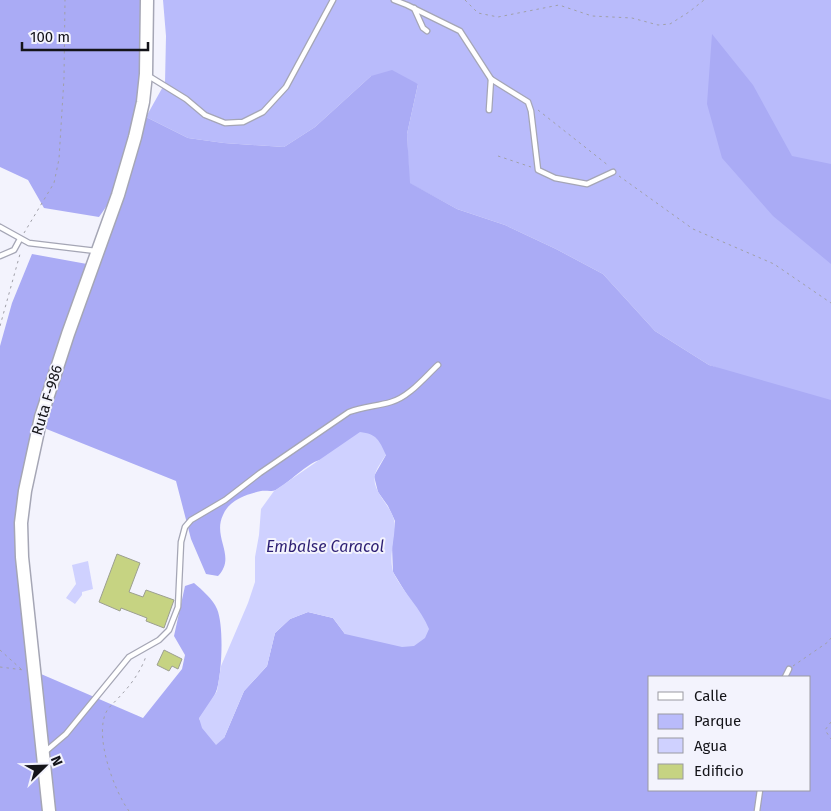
<svg xmlns="http://www.w3.org/2000/svg" width="831" height="811" font-family="'Fira Sans',sans-serif">
	<style>
		.green { fill: #b9bbfb }
		.forest { fill: #aaabf5; fill-rule: evenodd }
		.water { fill: #cfd1ff }
		.building { fill: #c6d382; stroke: #9c9f90 }
		.lines { fill: none; stroke-linecap: round; stroke-linejoin: round }
		.service-casing { stroke: #a5a6b5; stroke-width: 7 }
		.secondary-casing { stroke: #a5a6b5; stroke-width: 15 }
		.path { stroke: #a0a0a8; stroke-width: 1; stroke-dasharray: 2.5 4; stroke-linecap: butt }
		.service { stroke: #fff; stroke-width: 4.5 }
		.secondary { stroke: #fff; stroke-width: 12 }
		.labels { text-anchor: middle; stroke-width: 4; stroke-linejoin: round; paint-order: stroke }
		.street-label { font-size: 15px; fill: #141419; stroke: #f3f3fd }
		.water-label { font-size: 16px; font-style: italic; fill: #2d1f73; stroke: #f3f3fd }
	</style>
	<rect width="100%" height="100%" fill="#f3f3fd"/>
	<!-- green -->
	<polygon class="green" points="163,0 831,0 831,409 709,365 655,331 603,274 556,249 505,225 457,209 409,183 407,134 418,84 371,76 315,127 284,147 224,143 188,138 146,117 165,83 166,36"/>
	<!-- forest -->
	<g class="forest">
		<polygon points="0,0 143,0 140,86 132,126 115,194 99,217 44,208 28,180 0,167"/>
		<polygon points="712,34 753,85 792,156 831,164 831,264 773,216 722,158 707,104"/>
		<path d="M392 70 418 84 407 134 410 183 457 209 505 225 556 249 603 274 655 331 709 365 831 400V811H55L41 674 143 718 182 669 185 655 174 636 185 586 194 583C202 590 213 599 217 609 224 625 222 672 217 689 214 699 205 710 199 719L224 738 244 691 267 666 275 633 290 619 308 612 333 618 345 634 407 595 393 572 392 546 395 521 388 506 378 492 374 476 386 455C366 456 338 456 320 460 307 463 289 483 276 490 271 492 265 490 261 491 247 494 229 500 223 515 212 538 237 556 218 576L206 574 191 539 176 481 44 428 141 128 146 117 188 138 224 143 284 147 315 127 371 76ZM650 677H810V790H650Z"/>
		<polygon points="32,254 87,264 22,490 46,811 0,811 0,346 12,303"/>
	</g>
	<!-- water -->
	<g class="water">
		<path d="M360 432C377 434 379 440 386 455 382 461 376 469 375 475 371 491 391 505 394 520 397 534 387 558 394 574 404 593 421 609 429 629L425 638 414 646 402 647 345 634 333 618 308 612 290 619 275 633 267 666 244 691 224 738 216 745 202 728 199 718 217 691 221 666 248 603 255 582V557L259 535 261 509 274 491Z"/>
		<polygon points="88,561 93,589 82,592 82,595 75,604 66,598 76,584 72,565"/>
	</g>
	<!-- building -->
	<g class="building">
		<polygon points="117,554 140,563 129,592 143,597 146,590 174,600 164,628 146,621 147,618 121,608 120,611 99,602"/>
		<polygon points="164,650 182,659 178,669 172,666 169,671 157,665"/>
	</g>
	<g class="lines">
		<!-- service casing -->
		<g class="service-casing">
			<g id="service">
				<polyline points="394,0 407,5 460,31 491,79 489,110"/>
				<polyline points="414,8 423,28 427,31"/>
				<polyline points="147,75 186,99 205,115 225,123 243,122 263,112 286,87 333,0"/>
				<polyline points="491,79 528,102 531,111 538,170 555,178 587,184 613,172"/>
				<polyline points="0,227 29,243 96,251"/>
				<polyline points="0,256 14,250 20,239"/>
				<polyline points="785,677 789,669"/>
				<path d="M46 751 66 734 129 657 159 640 169 630 178 607 181 542 185 527 191 520 225 500 260 473 349 412C363 407 377 406 391 402 409 397 425 377 438 365"/>
				<polyline points="757,811 760,790"/>
			</g>
		</g>
		<!-- secondary casing -->
		<g class="secondary-casing">
			<polyline id="secondary" points="49,811 22,557 21,523 25,491 41,417 68,334 118,195 135,137 143,102 146,74 147,0"/>
		</g>
		<!-- path -->
		<g class="path">
			<polyline points="465,0 478,13 498,17 559,5 592,16 632,18 658,25 670,24 689,12 704,0"/>
			<polyline points="538,110 609,166"/>
			<polyline points="498,156 531,167"/>
			<polyline points="619,176 693,229 774,264 831,303"/>
			<polyline points="24,233 54,183 59,159 64,78 65,0"/>
			<polyline points="0,326 20,254"/>
			<polyline points="0,650 21,669"/>
			<polyline points="793,666 828,642 831,638"/>
			<polyline points="0,667 24,670"/>
			<polyline points="831,722 825,730 831,739"/>
			<path d="M129 811C114 791 92 732 108 709 112 704 117 700 121 695 131 685 142 669 146 656"/>
		</g>
		<!-- service -->
		<use href="#service" class="service"/>
		<!-- secondary -->
		<use href="#secondary" class="secondary"/>
	</g>
	<g class="labels">
		<!-- street labels -->
		<g class="street-label">
			<text transform="translate(47 400) rotate(-73)" y="5">Ruta F-986</text>
		</g>
		<!-- water labels -->
		<g class="water-label">
			<text x="325" y="552">Embalse Caracol</text>
		</g>
	</g>
	<!-- legend -->
	<rect x="648" y="676" width="162" height="115" fill="#f3f3fd" stroke="#9a9aa2"/>
	<rect x="658" y="692" width="25" height="8" fill="#ffffff" stroke="#9a9aa2"/>
	<text x="694" y="701" font-size="15" fill="#141419">Calle</text>
	<rect x="658" y="714" width="25" height="15" fill="#b9bbfb" stroke="#9a9aa2"/>
	<text x="694" y="726" font-size="15" fill="#141419">Parque</text>
	<rect x="658" y="738" width="25" height="15" fill="#cfd1ff" stroke="#9a9aa2"/>
	<text x="694" y="751" font-size="15" fill="#141419">Agua</text>
	<rect x="658" y="764" width="25" height="15" fill="#c6d382" stroke="#9a9aa2"/>
	<text x="694" y="776" font-size="15" fill="#141419">Edificio</text>
	<!-- north arrow -->
	<g transform="translate(45 766) rotate(67)" stroke="#f3f3fd" stroke-width="4" paint-order="stroke">
	<path d="M0-4L9 19L0 12L-9 19Z" fill="#141419"/>
	<text y="-8" font-size="14" font-weight="bold" text-anchor="middle" fill="#141419">N</text>
	</g>
	<!-- scale -->
	<path d="M22 42v8h126v-8" fill="none" stroke="#141419" stroke-width="2.5"/>
	<text x="30" y="42" font-size="15" fill="#141419" stroke="#f3f3fd" stroke-width="4" paint-order="stroke">100 m</text>
</svg>
